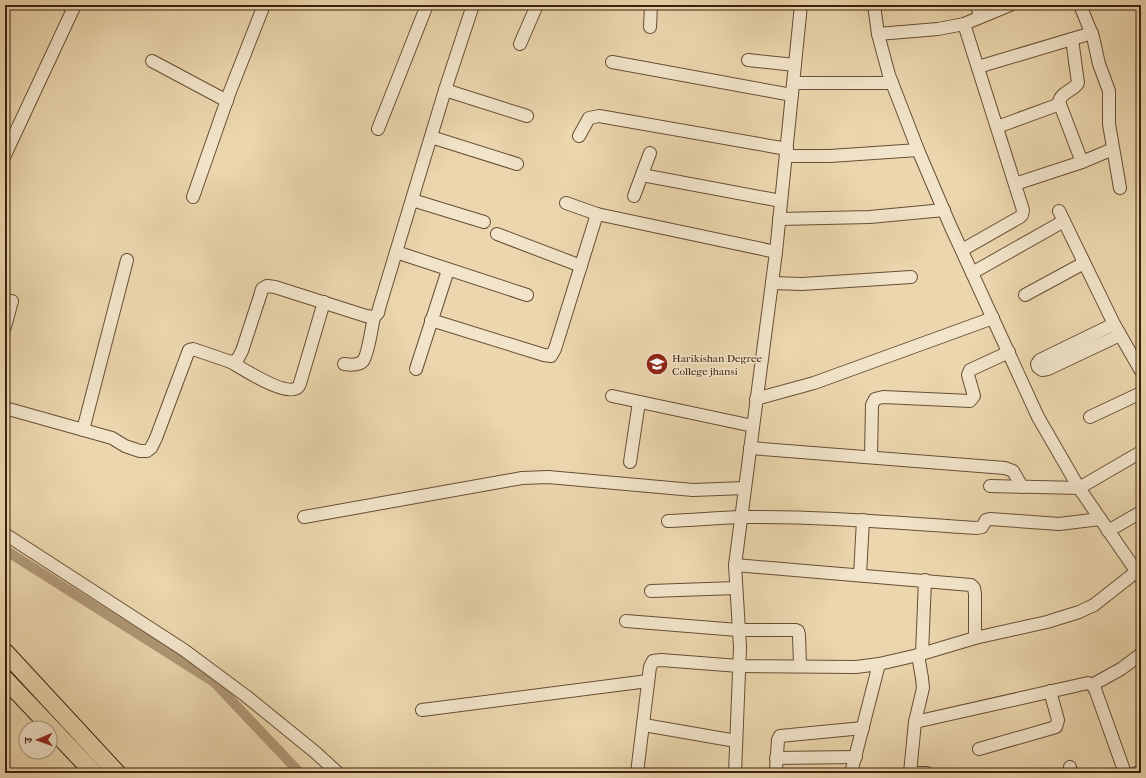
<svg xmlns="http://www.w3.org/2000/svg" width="1146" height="778" font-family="'IM FELL French Canon','Noto Serif Devanagari',serif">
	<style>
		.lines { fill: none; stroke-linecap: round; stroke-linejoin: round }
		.canal { stroke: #af9876; stroke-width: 10 }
		.minor-casing { stroke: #674e34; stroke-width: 14 }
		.highway-casing { stroke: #3b210c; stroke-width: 19 }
		.minor { stroke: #f2e4ca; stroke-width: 12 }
		.highway { stroke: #ebd6ad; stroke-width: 17 }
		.labels { text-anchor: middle; stroke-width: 3; stroke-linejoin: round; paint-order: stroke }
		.poi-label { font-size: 11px; fill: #3b210c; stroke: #f2e4ca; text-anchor: start }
	</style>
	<rect width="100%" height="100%" fill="#ebd6ad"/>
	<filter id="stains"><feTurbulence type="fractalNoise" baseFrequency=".005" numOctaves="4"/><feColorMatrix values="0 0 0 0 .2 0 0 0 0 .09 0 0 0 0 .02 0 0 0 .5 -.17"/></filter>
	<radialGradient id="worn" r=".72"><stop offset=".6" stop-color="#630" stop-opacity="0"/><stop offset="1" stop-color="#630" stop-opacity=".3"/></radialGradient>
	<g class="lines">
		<!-- canal -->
		<polyline class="canal" points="5,550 214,682 300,773"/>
		<!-- minor casing -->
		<g class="minor-casing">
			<g id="minor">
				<polyline points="874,5 878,34 889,75 918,150 950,225 1038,417 1079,488 1141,578"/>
				<polyline points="977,5 980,17"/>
				<polyline points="1080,5 1093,37 1099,64 1109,91 1109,124 1120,188"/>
				<polyline points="650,27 651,5"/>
				<polyline points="878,34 938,29 964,24 1010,5"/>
				<path d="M1072 39 1078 83C1073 91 1061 92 1059 102L1082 162"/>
				<polyline points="520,44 537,5"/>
				<polyline points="748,60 795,65"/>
				<polyline points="152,61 227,101"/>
				<polyline points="612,62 792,95"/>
				<polyline points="978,67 1092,33"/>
				<polyline points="794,83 892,83"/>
				<polyline points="445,90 527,116"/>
				<polyline points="997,127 1060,104"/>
				<polyline points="378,129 427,5"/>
				<polyline points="579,136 589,118 599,116 787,149"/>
				<polyline points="431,137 517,164"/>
				<polyline points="5,155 75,5"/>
				<polyline points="786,156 830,156 918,150"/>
				<polyline points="642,175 781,201"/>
				<polyline points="1015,184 1082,162 1113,149"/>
				<polyline points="634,196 650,153"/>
				<polyline points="193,197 229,94 264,5"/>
				<polyline points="412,200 484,222"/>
				<polyline points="566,203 597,214 776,252"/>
				<polyline points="1059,211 1114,324 1141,371"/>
				<polyline points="779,219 870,217 944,210"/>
				<polyline points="497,234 581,266"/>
				<polyline points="962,250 1020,217 1022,215 1023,210 964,24"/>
				<polyline points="396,252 527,295"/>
				<polyline points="972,273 1064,221"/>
				<polyline points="772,283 802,284 911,277"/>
				<polyline points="1025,295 1084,263"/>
				<polyline points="431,320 544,355 551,356 555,349 597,214"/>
				<polyline points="1114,324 1040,360 1037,364 1038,367 1042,370 1048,369 1120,335"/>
				<polyline points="5,327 12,301"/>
				<path d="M231 362C243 369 284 396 297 388 300 386 300 383 301 380L324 302"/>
				<path d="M344 364C350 365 358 366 363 361 368 355 372 326 374 317"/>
				<polyline points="416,369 448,270"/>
				<polyline points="612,396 753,426"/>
				<polyline points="756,399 814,383 993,318"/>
				<polyline points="5,408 112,438 125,446 140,451 147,451 151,448 156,438 189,350 193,349 231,362 237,360 242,351 260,296 262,289 267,286 275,287 366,316 374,317 378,313 380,305 445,90 473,5"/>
				<polyline points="1090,417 1141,393"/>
				<polyline points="83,430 127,260"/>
				<polyline points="750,448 1005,468 1013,471 1022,487"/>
				<polyline points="871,457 872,405 875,399 883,397 970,401 974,396 968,375 970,370 1009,352"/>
				<polyline points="630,462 639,402"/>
				<polyline points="990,486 1079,488 1141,452"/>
				<polyline points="304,517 522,478 548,477 693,490 745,488"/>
				<path d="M668 521C692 520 717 518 741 517 820 516 898 523 977 528L982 527 986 520 990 519 1059 524 1100 519"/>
				<polyline points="1108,531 1141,512"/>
				<polyline points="5,534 184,650 246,696 315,752 338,773"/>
				<polyline points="735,565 971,585 974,588 975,594 975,638"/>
				<polyline points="860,575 863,520"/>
				<polyline points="651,591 736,588"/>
				<polyline points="626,621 738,630 796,630 798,631 799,635 800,666"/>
				<polyline points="922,654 925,580"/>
				<polyline points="1092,685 1121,669 1141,654"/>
				<polyline points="422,710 648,681"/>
				<polyline points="915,722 1088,683 1092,685 1095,689 1125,773"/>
				<polyline points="644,725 736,741"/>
				<polyline points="979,749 1056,727 1058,720 1050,691"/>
				<polyline points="776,758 856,757"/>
				<polyline points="1070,767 1071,773"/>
				<polyline points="776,770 778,740 780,736 863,728"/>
				<polyline points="637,773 650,667 653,661 661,660 739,666 856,667 879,664 918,655 975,638 1047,622 1079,612 1094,605 1141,568"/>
				<polyline points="735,773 740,647 735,565 776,252 801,5"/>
				<polyline points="851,773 879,664"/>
				<polyline points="910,773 915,722 923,688 922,678 918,655"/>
				<polyline points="910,773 927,773"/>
				<polyline points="1136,773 1141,772"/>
			</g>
		</g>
		<!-- highway casing -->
		<g class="highway-casing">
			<g id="highway">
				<polyline points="5,652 117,773"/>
				<polyline points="5,679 94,773"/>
			</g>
		</g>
		<!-- minor -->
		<use href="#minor" class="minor"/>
		<!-- highway -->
		<use href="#highway" class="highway"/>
	</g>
	<!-- icons -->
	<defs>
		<g id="university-disc" transform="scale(1.15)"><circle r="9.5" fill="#8f2418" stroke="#f2e4ca"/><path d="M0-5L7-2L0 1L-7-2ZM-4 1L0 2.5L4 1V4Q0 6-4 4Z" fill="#fff"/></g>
	</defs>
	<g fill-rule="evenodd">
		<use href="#university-disc" x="657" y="364"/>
	</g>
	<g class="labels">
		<!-- poi labels -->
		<g class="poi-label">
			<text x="672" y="362">Harikishan Degree<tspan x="672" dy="13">College jhansi</tspan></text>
		</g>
	</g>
	<!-- margin -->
	<rect width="1146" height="778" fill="none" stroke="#ebd6ad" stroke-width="20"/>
	<rect x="6" y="6" width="1134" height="766" fill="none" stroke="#3b210c" stroke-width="2"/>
	<rect x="10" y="10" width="1126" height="758" fill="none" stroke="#3b210c"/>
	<!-- north arrow -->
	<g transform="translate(38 740) rotate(268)"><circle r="19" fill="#f2e4ca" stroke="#a9967e"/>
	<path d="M0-3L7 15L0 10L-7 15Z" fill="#8f2418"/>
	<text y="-6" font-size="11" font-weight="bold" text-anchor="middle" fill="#3b210c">उ</text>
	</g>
	<rect width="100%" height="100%" filter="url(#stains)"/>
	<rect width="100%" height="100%" fill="url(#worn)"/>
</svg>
